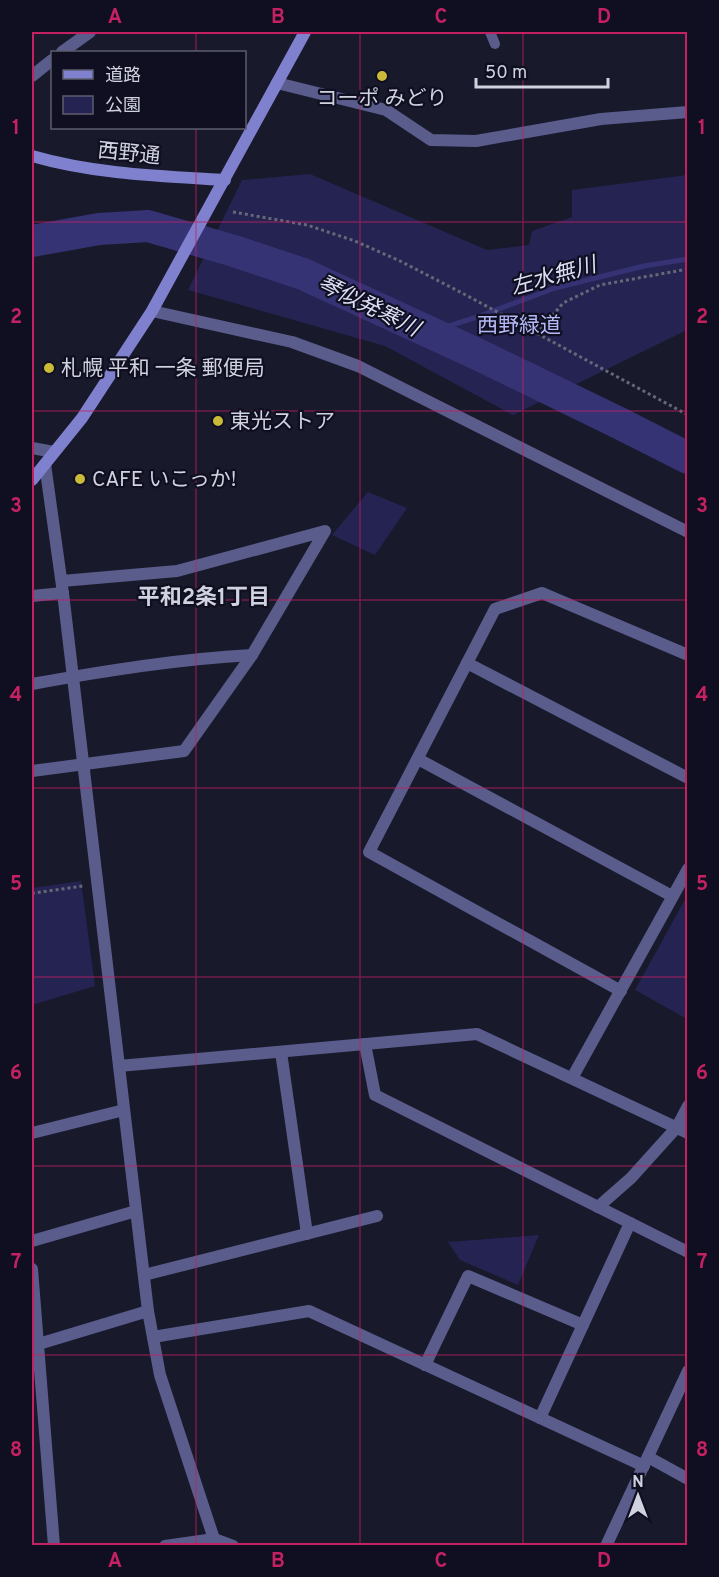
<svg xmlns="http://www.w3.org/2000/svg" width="719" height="1577" font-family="Overpass,'Noto Sans JP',sans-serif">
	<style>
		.green { fill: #252352 }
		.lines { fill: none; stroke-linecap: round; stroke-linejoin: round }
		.stream { stroke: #363375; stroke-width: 5 }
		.river { stroke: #363375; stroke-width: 32 }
		.path { stroke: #666878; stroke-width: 3; stroke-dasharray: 3 3; stroke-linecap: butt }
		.lane { stroke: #5a5c8c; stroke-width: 10 }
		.street { stroke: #5a5c8c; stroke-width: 12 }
		.secondary { stroke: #7f81ce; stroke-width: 12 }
		.grid { fill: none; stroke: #c32162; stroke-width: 1.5; stroke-opacity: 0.55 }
		.poi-dot { fill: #cbba39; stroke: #0f0f21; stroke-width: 2 }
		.labels { text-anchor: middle; stroke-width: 4.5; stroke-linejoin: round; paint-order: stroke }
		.poi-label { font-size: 21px; fill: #d0d2df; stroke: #0f0f21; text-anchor: start }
		.street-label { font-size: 21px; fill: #d0d2df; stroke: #0f0f21 }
		.park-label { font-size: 21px; fill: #b5b9f5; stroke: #0f0f21 }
		.water-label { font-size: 22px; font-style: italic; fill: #dbddf2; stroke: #0f0f21 }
		.neighbourhood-label { font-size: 22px; font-weight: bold; fill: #d0d2df; stroke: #0f0f21 }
		.neatline { fill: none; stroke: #c32162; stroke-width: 2 }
		.grid-label { font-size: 20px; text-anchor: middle; font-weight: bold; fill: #c32162 }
	</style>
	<rect width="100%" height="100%" fill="#18192b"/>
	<!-- green -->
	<g class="green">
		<polygon points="310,174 487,250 529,245 532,231 572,217 572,190 687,175 687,330 513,415 385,346 188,290 242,180"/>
		<polygon points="368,492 407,508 375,555 332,535"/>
		<polygon points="81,881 95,986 32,1005 32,888"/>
		<polygon points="687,896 687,1019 635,990"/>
		<polygon points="539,1235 518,1285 460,1260 448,1242"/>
	</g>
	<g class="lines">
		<!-- stream -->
		<polyline class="stream" points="430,332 477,317 555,288 644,266 688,259"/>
		<!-- river -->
		<polyline class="river" points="32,241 99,229 148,226 234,251 303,274 477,354 621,424 688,458"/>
		<!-- path -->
		<g class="path">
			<polyline points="233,212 307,225 355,241 400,261 464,294 688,415"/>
			<polyline points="537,334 563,303 600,285 688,269"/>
			<polyline points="32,894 34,893 83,886"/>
		</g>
		<!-- lane -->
		<polyline class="lane" points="490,32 495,44"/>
		<!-- street -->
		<g class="street">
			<polyline points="62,52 90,32"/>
			<polyline points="32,76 52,60"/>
			<polyline points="277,83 386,110 431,140 476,141 601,119 688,112"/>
			<polyline points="152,311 292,342 358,366 688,532"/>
			<polyline points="32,448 54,452"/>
			<polyline points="45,464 63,593 148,1311 160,1375 214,1539"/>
			<polyline points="32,596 63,593"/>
			<polyline points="467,663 688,778"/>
			<path d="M32 684C104 671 178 659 252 655"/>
			<polyline points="418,759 672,896"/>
			<polyline points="32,771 184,751 252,655 325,531 177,571 62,581"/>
			<polyline points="621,991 369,852 495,609 542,593 688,655"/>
			<polyline points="365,1044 375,1095 688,1252"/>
			<polyline points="281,1052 307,1234"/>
			<polyline points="119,1066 477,1034 688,1133"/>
			<polyline points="572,1078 688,869"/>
			<polyline points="32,1133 124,1110"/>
			<polyline points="598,1207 631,1178 677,1127 688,1106"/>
			<polyline points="32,1241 136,1211"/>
			<polyline points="32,1269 54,1546"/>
			<polyline points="144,1275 377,1216"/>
			<polyline points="153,1337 309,1311 644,1466"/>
			<polyline points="32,1346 148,1311"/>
			<polyline points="425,1365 468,1276 583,1325"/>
			<polyline points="540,1418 630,1223"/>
			<polyline points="648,1457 688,1479"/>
			<polyline points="165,1546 214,1539 233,1546"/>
			<polyline points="606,1546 688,1371"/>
		</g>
		<!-- secondary -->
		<g class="secondary">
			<path d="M32 156C94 174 159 176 225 180"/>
			<polyline points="32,480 82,418 152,311 305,32"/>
		</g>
	</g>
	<!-- grid -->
	<path class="grid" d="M196 32V52M360 32V1546M523 32V1546M196 128V1546M32 222H688M32 411H688M32 600H688M32 788H688M32 977H688M32 1166H688M32 1355H688"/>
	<!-- markers -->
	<g class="poi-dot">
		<circle cx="382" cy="76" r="6"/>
		<circle cx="49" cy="368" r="6"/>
		<circle cx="218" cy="421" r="6"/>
		<circle cx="80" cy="479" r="6"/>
	</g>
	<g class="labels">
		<!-- poi labels -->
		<g class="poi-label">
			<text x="382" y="105" text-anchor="middle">コーポ みどり</text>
			<text x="61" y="375">札幌 平和 一条 郵便局</text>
			<text x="230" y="428">東光ストア</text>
			<text x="92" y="486">CAFE いこっか!</text>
		</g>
		<!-- street labels -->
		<g class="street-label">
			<text transform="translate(129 153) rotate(6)" y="7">西野通</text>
		</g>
		<!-- park labels -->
		<g class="park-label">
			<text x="519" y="332">西野緑道</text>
		</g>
		<!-- water labels -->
		<g class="water-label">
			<text transform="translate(553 275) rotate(-16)" y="8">左水無川</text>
			<text transform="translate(369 305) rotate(26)" y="8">琴似発寒川</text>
		</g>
		<!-- neighbourhood labels -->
		<g class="neighbourhood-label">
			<text x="204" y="604">平和2条1丁目</text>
		</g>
	</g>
	<!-- border -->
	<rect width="719" height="1577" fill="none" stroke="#0f0f21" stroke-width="66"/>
	<!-- legend -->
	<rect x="51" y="51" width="195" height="78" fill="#0f0f21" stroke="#5c5d6d" stroke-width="1.5"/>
	<rect x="63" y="70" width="30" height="9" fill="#7f81ce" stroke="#5c5d6d" stroke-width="1.5"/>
	<text x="105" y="81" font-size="18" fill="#d0d2df">道路</text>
	<rect x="63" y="96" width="30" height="18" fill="#252352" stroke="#5c5d6d" stroke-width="1.5"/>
	<text x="105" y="111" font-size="18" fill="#d0d2df">公園</text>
	<!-- north arrow -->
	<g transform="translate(638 1496)" stroke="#0f0f21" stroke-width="4.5" paint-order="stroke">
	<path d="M0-4.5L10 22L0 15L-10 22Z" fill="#d0d2df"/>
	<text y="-9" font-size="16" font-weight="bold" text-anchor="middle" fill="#d0d2df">N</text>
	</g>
	<!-- scale -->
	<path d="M476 78v9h132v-9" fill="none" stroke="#d0d2df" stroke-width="3"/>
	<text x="485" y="78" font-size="18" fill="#d0d2df" stroke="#0f0f21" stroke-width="4.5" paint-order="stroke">50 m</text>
	<rect x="33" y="33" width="653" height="1511" class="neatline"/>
	<g class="grid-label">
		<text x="115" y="23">A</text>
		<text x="278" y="23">B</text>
		<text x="441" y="23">C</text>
		<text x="604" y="23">D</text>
		<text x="16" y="134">1</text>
		<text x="702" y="134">1</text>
		<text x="16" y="323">2</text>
		<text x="702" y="323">2</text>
		<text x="16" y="512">3</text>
		<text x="702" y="512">3</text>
		<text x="16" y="701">4</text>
		<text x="702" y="701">4</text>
		<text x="16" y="890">5</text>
		<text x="702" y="890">5</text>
		<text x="16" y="1079">6</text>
		<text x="702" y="1079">6</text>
		<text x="16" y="1268">7</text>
		<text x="702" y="1268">7</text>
		<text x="16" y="1456">8</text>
		<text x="702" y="1456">8</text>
		<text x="115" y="1567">A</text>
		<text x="278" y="1567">B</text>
		<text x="441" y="1567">C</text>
		<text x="604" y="1567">D</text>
	</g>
</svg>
